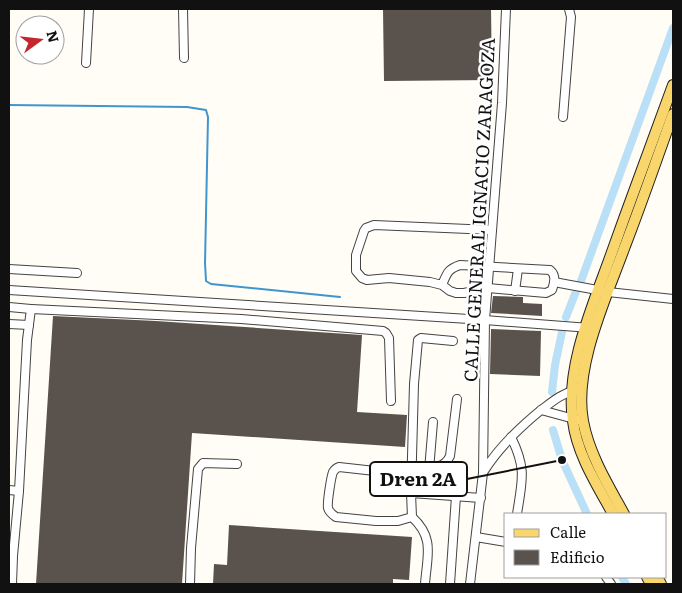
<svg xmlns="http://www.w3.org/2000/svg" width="682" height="593" font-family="Literata,serif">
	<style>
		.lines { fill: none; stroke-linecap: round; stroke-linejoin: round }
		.stream { stroke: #3f96cf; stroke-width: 2 }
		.canal { stroke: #b9e0f7; stroke-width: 8 }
		.building { fill: #5a524d }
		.minor-casing { stroke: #444; stroke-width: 10 }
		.major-casing { stroke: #222; stroke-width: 12 }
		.minor { stroke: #fff; stroke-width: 8 }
		.major { stroke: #f9d66b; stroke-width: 10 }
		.labels { text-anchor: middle; stroke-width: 5; stroke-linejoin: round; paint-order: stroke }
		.street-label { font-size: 18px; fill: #111; stroke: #fff }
		.leader { fill: none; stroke: #111; stroke-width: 2 }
		.callout-dot { fill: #111; stroke: #fff; stroke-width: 2 }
		.callout { fill: #fff; stroke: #111; stroke-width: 2 }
		.callout-label { font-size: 19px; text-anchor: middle; font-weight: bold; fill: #111 }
	</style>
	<rect width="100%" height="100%" fill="#fffdf5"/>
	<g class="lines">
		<!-- stream -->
		<polyline class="stream" points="9,105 187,107 206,110 208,117 205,263 206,281 211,284 340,297"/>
		<!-- canal -->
		<g class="canal">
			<polyline points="581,281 673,28"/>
			<polyline points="566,317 577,289"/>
			<polyline points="552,392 555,365 562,332"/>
			<polyline points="553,430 562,460 587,514"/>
			<polyline points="622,577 626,584"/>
		</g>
	</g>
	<!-- building -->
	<g class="building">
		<polygon points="383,9 491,9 492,80 384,81"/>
		<polygon points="493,296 523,297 523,303 542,304 542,316 491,313"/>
		<polygon points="53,316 156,321 362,335 357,412 407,415 405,447 192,433 182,584 36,584"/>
		<polygon points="491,329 541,331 540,376 490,374"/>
		<polygon points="229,525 412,537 409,580 393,579 393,584 213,584 214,564 227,565"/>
	</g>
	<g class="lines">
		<!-- minor casing -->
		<g class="minor-casing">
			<g id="minor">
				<polyline points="183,9 184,58"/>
				<polyline points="86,63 89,9"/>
				<polyline points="563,117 571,17 569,9"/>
				<polyline points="9,269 77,273"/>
				<polyline points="554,282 608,292 673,299"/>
				<path d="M442 285C447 273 448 269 460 265L550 270C557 276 554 283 552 290L546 293 488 288 464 293H456L450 291 442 285 430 282 389 278 367 280 362 278 356 271V255L364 231 366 228 374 225 492 230"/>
				<polyline points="9,290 485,320 590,328"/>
				<polyline points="515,291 518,269"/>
				<polyline points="9,307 31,309"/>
				<polyline points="9,324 29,325"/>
				<polyline points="541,410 578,420"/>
				<path d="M511 437C527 469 522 481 517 514"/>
				<polyline points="429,470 433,422"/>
				<path d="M484 471C499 447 519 428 541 410 552 402 561 394 575 390"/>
				<path d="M411 473C424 470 444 470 450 456L457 399"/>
				<path d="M411 475 339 467C336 468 335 469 333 472 331 477 327 503 328 508 329 512 333 515 336 517L376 521H398L412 517"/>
				<polyline points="9,490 19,491"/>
				<polyline points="411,493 414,384 418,340 421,338 453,341"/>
				<polyline points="476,537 506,542"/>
				<polyline points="606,577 611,584"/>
				<polyline points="12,584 13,556 19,491 27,340 31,309 241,319 383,331 386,333 389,338 391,401"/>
				<polyline points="190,584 191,548 198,469 203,463 237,464"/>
				<path d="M425 584C427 556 435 538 412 517L411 493 481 498"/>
				<polyline points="450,584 456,496"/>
				<polyline points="470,584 483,473 485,320 502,103 506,9"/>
			</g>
		</g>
		<!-- major casing -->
		<g class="major-casing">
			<g id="major">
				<path d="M613 514C597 485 577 454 573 421 565 366 594 303 612 252 632 196 653 140 673 85"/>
				<path d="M624 514C608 485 589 454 583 421 573 367 607 296 625 246 642 202 657 158 673 114"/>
				<polyline points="647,577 651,584"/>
				<polyline points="657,577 661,584"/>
			</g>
		</g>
		<!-- minor -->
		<use href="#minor" class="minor"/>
		<!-- major -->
		<use href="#major" class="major"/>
	</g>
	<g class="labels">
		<!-- street labels -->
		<g class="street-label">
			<text transform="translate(480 210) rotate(-87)" y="6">CALLE GENERAL IGNACIO ZARAGOZA</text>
		</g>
	</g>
	<!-- callouts -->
	<path class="leader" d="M562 460L467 479"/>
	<circle class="callout-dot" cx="562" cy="460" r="5"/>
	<rect class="callout" x="370" y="462" width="97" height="34" rx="5"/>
	<g class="callout-label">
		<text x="418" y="486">Dren 2A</text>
	</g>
	<!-- border -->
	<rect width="682" height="593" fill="none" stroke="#111111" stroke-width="20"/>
	<!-- legend -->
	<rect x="504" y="513" width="162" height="65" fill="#ffffff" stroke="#a0a0a0"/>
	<rect x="514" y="529" width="25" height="8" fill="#f9d66b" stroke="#a0a0a0"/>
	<text x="550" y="538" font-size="15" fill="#111111">Calle</text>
	<rect x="514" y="550" width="25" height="15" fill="#5a524d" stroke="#a0a0a0"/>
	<text x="550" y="563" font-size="15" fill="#111111">Edificio</text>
	<!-- north arrow -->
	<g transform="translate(40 40) rotate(75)"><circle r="24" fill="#ffffff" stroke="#a0a0a0"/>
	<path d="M0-4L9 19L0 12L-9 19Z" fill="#c4262e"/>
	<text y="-8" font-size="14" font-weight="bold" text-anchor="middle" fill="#111111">N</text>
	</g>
</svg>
